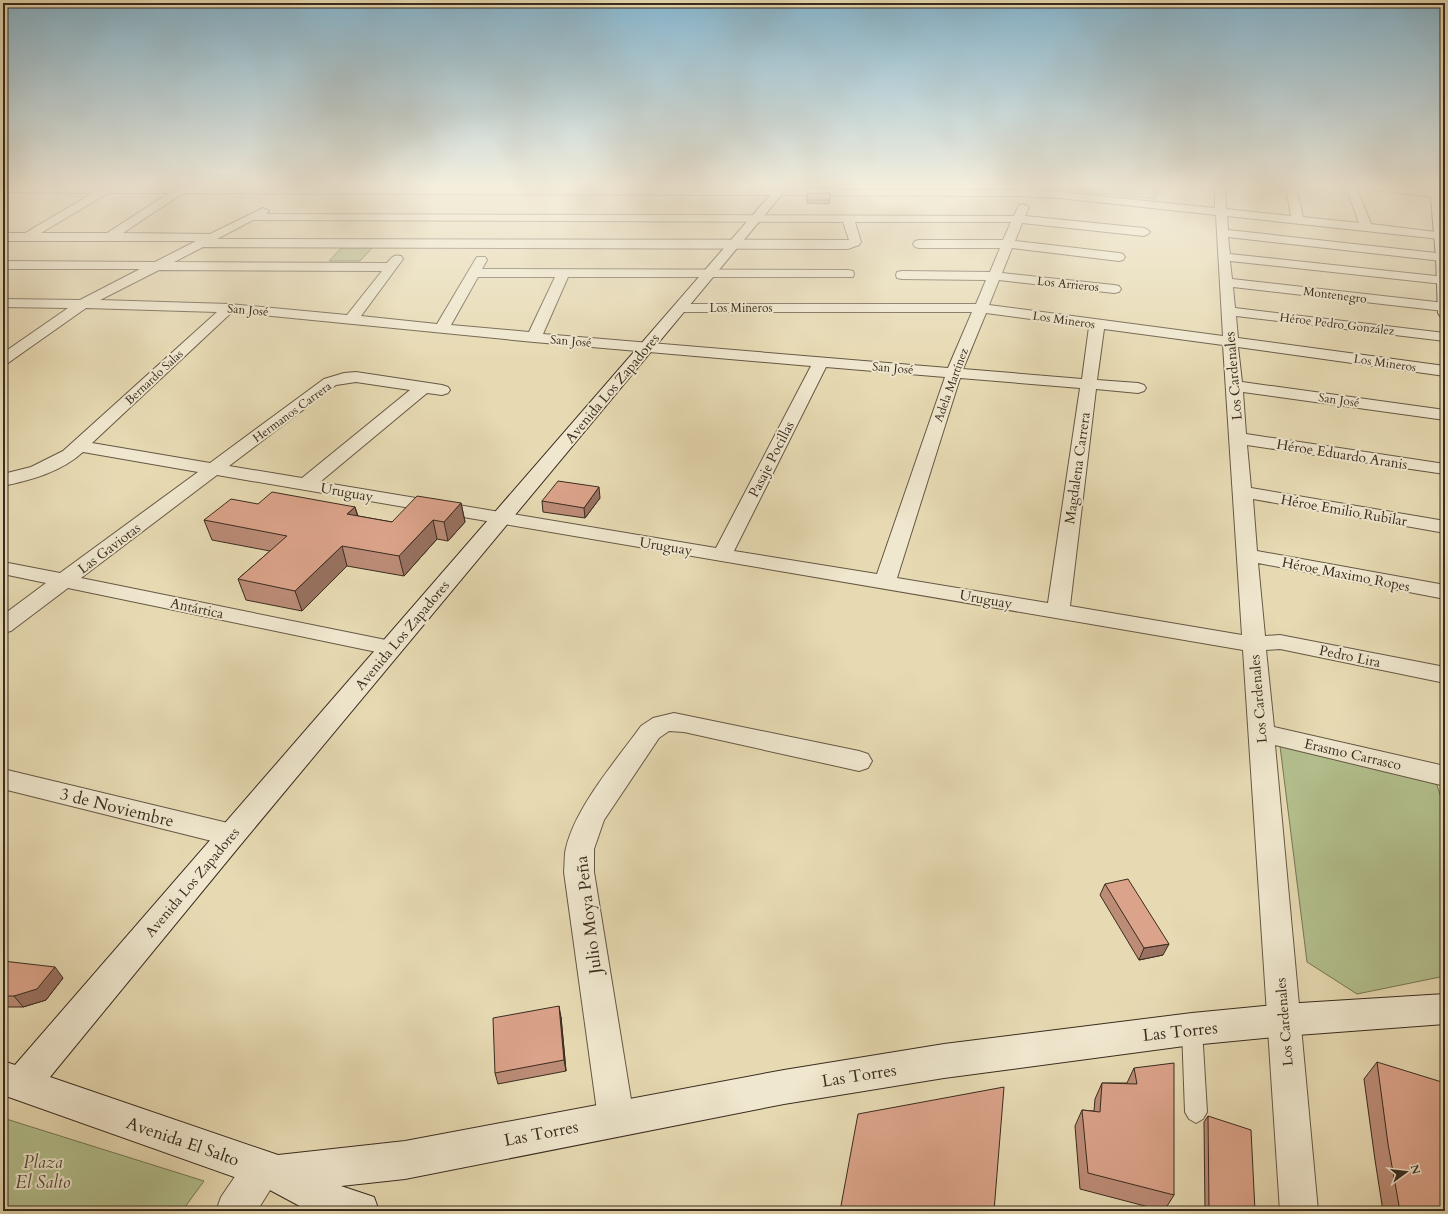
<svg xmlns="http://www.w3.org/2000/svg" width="1448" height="1214" font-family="Cardo,serif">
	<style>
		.green { fill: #b3c08e; stroke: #767656 }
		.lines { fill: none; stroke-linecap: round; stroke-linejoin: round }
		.service-casing { stroke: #655844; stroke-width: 2 }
		.minor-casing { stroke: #655844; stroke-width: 2 }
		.tertiary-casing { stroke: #655844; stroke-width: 2 }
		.secondary-casing { stroke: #3a2c1f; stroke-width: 2 }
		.motorway-casing { stroke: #3a2c1f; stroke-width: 2 }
		.service { fill: #efe7ce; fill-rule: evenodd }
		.minor { fill: #efe7ce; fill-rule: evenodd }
		.tertiary { fill: #efe7ce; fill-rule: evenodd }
		.secondary { fill: #efe7ce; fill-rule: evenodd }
		.motorway { fill: #e7dab3; fill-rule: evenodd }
		.wall { fill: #bc8c77; stroke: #3a2c1f }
		.shaded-wall { fill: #997261; stroke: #3a2c1f }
		.building { fill: #dba38a; stroke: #3a2c1f }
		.labels { text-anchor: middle; stroke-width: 4; stroke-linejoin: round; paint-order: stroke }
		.far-street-label { font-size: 12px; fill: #3a2c1f; stroke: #efe7ce }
		.street-label { font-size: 14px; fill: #3a2c1f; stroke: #efe7ce }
		.near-street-label { font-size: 17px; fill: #3a2c1f; stroke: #efe7ce }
		.near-park-label { font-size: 17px; font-style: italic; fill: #524a35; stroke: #efe7ce }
	</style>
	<rect width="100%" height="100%" fill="#e7dab3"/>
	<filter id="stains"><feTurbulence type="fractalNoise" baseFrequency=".005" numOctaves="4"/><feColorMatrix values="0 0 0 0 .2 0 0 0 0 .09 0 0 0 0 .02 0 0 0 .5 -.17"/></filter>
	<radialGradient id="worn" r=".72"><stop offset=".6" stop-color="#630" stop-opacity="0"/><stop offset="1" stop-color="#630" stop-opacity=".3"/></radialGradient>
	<!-- green -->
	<g class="green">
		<polygon points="1035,187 1158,187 1156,199"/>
		<polygon points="341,248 372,248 360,261 329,261"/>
		<polygon points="1280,746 1435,779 1445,810 1445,976 1357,994 1307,962"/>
		<polygon points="3,1118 204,1181 182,1211 3,1211"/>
	</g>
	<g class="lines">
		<!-- service casing -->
		<g class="service-casing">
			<polygon id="service" points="1192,1020 1199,1022 1202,1029 1207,1112 1203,1119 1196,1123 1189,1119 1185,1112 1182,1029 1185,1022"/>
		</g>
		<!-- minor casing -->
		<g class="minor-casing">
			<g id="minor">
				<path d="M3 187 1016 190 1060 192 1215 208V187H1225L1226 209 1291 216 1286 187H1296L1303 217 1359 223 1346 187H1356L1371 224 1444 233V237L1440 239 1227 216 1228 230 1445 254V260L1442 261 1228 237 1230 254 1445 277V283L1443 284 1230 261 1232 279 1445 303 1444 311 1233 287 1235 308 1445 333V341L1236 316 1238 338 1445 366V376L1238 347 1242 382 1445 410V420L1243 392 1246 434 1445 464V474L1247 445 1251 488 1445 521V533L1253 499 1257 551 1445 585V599L1258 563 1265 636 1280 635 1445 667V683L1280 649 1266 650 1274 727 1445 766V786L1275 745 1318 1211H1280L1243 650 217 475 81 578 391 641 399 643 403 648 399 653 391 655 68 588 11 631 3 633V615L46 583 3 574V562L60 573 198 472 83 452C61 472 31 480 3 486V474L31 467 63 451 217 312 86 308 8 363 3 365V353L68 308 3 307V299L80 300 140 269H3V261L155 262 196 241H3V233H25L93 193 3 192ZM108 193H169L107 233H41ZM183 193 1016 196 1060 198 1216 215 1223 336 989 305 999 280 1114 293 1119 292 1121 289 1119 286 1114 285 1002 273 1012 248 1119 261 1123 260 1125 257 1123 254 1119 253 1015 241 1022 223 1144 236 1148 234 1150 232 1148 230 1144 228 1025 216 1029 207 1023 204 1019 205 1014 216 266 214 269 211 263 208 210 234 123 233ZM253 220 843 222 849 240 217 239ZM855 222H1011L1003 240H919L915 241 913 244 915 247 919 248H1000L990 272 902 271 897 272 896 275 897 278 902 279 986 280 976 304H680L675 305 673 308 675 311 680 312H972L948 368 543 334 568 277H853L854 274 853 271 848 270 482 269 487 260 485 257H477L475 260 437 324 361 316 403 259 401 256C394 254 392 257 387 263L174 262 203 247 848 249 859 245 861 242ZM159 270 382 271 347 315 229 304 100 300ZM478 277H555L529 332 451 325ZM232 312 534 342 811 366 716 548 320 482 427 393 442 395 448 393 450 390 448 387 442 385 356 372 344 373 324 379 210 463 92 443ZM986 313 1089 327 1082 379 963 369ZM1104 329 1223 345 1242 635 1070 606 1096 389 1138 393 1144 391 1146 388 1144 385 1138 383 1097 380ZM826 367 945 377 877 574 734 551ZM960 378 1080 388 1048 603 897 578ZM356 382 410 390 302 478 229 466 336 385Z"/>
				<path d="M1369 187C1381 187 1435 186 1441 194L1436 197 1374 190Z"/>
				<path d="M674 713 859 751 868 754 872 761 868 768 859 771 684 732 669 731 659 738 604 820 594 849V872L634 1118 629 1131 616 1136 603 1131 598 1118 564 872C565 864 564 855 566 848 576 806 616 761 641 726L653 718Z"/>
				<polygon points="3,769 232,824 242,827 246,835 242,843 232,846 3,789"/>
			</g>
		</g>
		<!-- tertiary casing -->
		<g class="tertiary-casing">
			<polygon id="tertiary" points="262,1150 275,1156 281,1169 275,1182 257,1211 216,1211 221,1197 249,1156"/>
		</g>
		<!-- secondary casing -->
		<g class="secondary-casing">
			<g id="secondary">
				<polygon points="777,187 788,187 242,843 50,1077 278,1155 405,1141 784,1070 944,1044 1192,1013 1284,1004 1445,994 1445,1024 1284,1036 1192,1045 944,1078 784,1104 405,1179 341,1186 374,1197 379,1211 309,1211 268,1189 3,1095 3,1061 15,1065"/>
				<polygon points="1430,187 1440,187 1445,229 1445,317 1440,316 1438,313 1436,257"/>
			</g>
		</g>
		<!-- motorway casing -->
		<g class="motorway-casing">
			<polygon id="motorway" points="1434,187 1444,187 1440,196 1436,197 1431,194"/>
		</g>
		<!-- service -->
		<use href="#service" class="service"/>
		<!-- minor -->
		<use href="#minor" class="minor"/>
		<!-- tertiary -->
		<use href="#tertiary" class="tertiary"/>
		<!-- secondary -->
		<use href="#secondary" class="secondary"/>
		<!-- motorway -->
		<use href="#motorway" class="motorway"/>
	</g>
	<!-- wall -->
	<g class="wall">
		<rect x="807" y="187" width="22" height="1"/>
		<polygon points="807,193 830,200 829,204 807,203"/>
		<polygon points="600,498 585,518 543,512 542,501"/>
		<polygon points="461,503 465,522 448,541 437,539 404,576 347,566 302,611 246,600 238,579 270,551 212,540 204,520 355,507 358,516 392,522"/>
		<polygon points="1105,884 1163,955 1139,960 1100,895"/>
		<polygon points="3,961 63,978 46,1000 23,1007 3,1007"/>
		<polygon points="561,1017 566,1071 498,1084 495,1073"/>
		<polygon points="1377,1062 1445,1211 1383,1211 1375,1160 1364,1079"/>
		<polygon points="1134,1068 1174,1195 1164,1211 1080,1189 1075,1126 1082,1110 1094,1111 1095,1099 1102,1083 1127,1083"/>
		<polygon points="1208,1116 1255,1211 1205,1211 1204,1122"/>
	</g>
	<!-- shaded-wall -->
	<g class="shaded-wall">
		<polygon points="599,487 600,498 585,518 584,508"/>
		<polygon points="461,503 465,522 448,541 444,522"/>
		<polygon points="355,507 360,526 347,514"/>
		<polygon points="433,520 437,539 404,576 399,556"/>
		<polygon points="342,546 347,566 302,611 295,591"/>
		<polygon points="1169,944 1163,955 1139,960 1144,948"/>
		<polygon points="55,967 63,978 46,1000 23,1007 14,996"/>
		<polygon points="559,1006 561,1017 566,1071 564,1060"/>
	</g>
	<!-- building -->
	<g class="building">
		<rect x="807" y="193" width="23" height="7"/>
		<polygon points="558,481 599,487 584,508 542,501"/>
		<polygon points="272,492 355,507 347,514 392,522 417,496 461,503 444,522 433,520 399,556 342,546 295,591 238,579 287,536 204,520 231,499 258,504"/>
		<polygon points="1128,879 1169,944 1144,948 1105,884"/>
		<polygon points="3,961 55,967 37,989 14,996 3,996"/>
		<polygon points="559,1006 564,1060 495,1073 493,1018"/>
		<polygon points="1377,1062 1445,1083 1445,1211 1400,1211 1388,1144"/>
		<polygon points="1174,1063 1174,1195 1088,1173 1082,1110 1100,1112 1102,1083 1137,1084 1134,1068"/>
		<polygon points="1004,1087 994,1211 840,1211 858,1114"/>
		<polygon points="1208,1116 1251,1130 1255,1211 1209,1211"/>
	</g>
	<!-- sky -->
	<linearGradient id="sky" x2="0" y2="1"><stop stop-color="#87b7d0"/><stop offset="0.52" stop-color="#f4eedd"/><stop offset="1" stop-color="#f4eedd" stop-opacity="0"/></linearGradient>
	<rect width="1448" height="357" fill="url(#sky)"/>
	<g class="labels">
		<!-- far-street labels -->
		<g class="far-street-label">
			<text transform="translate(1068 284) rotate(6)" y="4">Los Arrieros</text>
			<text transform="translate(1335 295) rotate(7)" y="4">Montenegro</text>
			<text x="741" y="312">Los Mineros</text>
			<text transform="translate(248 310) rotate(5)" y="4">San José</text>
			<text transform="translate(1064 320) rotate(8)" y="4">Los Mineros</text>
			<text transform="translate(1337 324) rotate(7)" y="4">Héroe Pedro González</text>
			<text transform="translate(571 341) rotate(5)" y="4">San José</text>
			<text transform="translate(1385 363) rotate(8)" y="4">Los Mineros</text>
			<text transform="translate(893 368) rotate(5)" y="4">San José</text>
			<text transform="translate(154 377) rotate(-43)" y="4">Bernardo Salas</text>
			<text transform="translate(951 385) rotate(-70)" y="4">Adela Martínez</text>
			<text transform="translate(1339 400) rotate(8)" y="4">San José</text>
			<text transform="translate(292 412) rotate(-36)" y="4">Hermanos Carrera</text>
		</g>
		<!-- street labels -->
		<g class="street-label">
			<text transform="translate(1233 376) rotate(-95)" y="5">Los Cardenales</text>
			<text transform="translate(612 388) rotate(-50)" y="5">Avenida Los Zapadores</text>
			<text transform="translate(1342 454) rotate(9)" y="5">Héroe Eduardo Aranis</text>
			<text transform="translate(771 459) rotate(-63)" y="5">Pasaje Pocillas</text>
			<text transform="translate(1077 468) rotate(-82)" y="5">Magdalena Carrera</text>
			<text transform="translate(347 492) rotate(10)" y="5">Uruguay</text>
			<text transform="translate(1344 510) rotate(10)" y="5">Héroe Emilio Rubilar</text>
			<text transform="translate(666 546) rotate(9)" y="5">Uruguay</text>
			<text transform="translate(109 548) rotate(-37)" y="5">Las Gaviotas</text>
			<text transform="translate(1346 574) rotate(11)" y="5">Héroe Maximo Ropes</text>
			<text transform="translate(986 599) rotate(10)" y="5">Uruguay</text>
			<text transform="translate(197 608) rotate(12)" y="5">Antártica</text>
			<text transform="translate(402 635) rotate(-50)" y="5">Avenida Los Zapadores</text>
			<text transform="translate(1350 656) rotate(12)" y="5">Pedro Lira</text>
			<text transform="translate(1258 699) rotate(-95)" y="5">Los Cardenales</text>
			<text transform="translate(1353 754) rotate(13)" y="5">Erasmo Carrasco</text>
			<text transform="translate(192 882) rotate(-50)" y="5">Avenida Los Zapadores</text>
			<text transform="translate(1284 1022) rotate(-95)" y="5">Los Cardenales</text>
		</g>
		<!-- near-street labels -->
		<g class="near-street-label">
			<text transform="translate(117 807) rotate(14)" y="6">3 de Noviembre</text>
			<text transform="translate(588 915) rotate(-97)" y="6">Julio Moya Peña</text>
			<text transform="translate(1180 1031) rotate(-6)" y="6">Las Torres</text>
			<text transform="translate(859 1075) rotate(-9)" y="6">Las Torres</text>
			<text transform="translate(541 1133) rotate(-11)" y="6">Las Torres</text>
			<text transform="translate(183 1141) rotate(19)" y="6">Avenida El Salto</text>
		</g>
		<!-- near-park labels -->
		<g class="near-park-label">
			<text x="43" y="1168">Plaza<tspan x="43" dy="20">El Salto</tspan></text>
		</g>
	</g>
	<!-- margin -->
	<rect width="1448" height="1214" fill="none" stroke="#e7dab3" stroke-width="16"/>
	<rect x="4" y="4" width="1440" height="1206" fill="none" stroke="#3a2c1f" stroke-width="2"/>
	<rect x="8" y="8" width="1432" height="1198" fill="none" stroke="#3a2c1f"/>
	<!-- north arrow -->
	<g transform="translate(1406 1172) rotate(75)" stroke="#efe7ce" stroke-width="3" paint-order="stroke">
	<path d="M0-3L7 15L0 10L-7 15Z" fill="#3a2c1f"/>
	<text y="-6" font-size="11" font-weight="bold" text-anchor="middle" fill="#3a2c1f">N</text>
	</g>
	<rect width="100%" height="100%" filter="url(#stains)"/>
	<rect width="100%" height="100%" fill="url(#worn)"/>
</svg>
